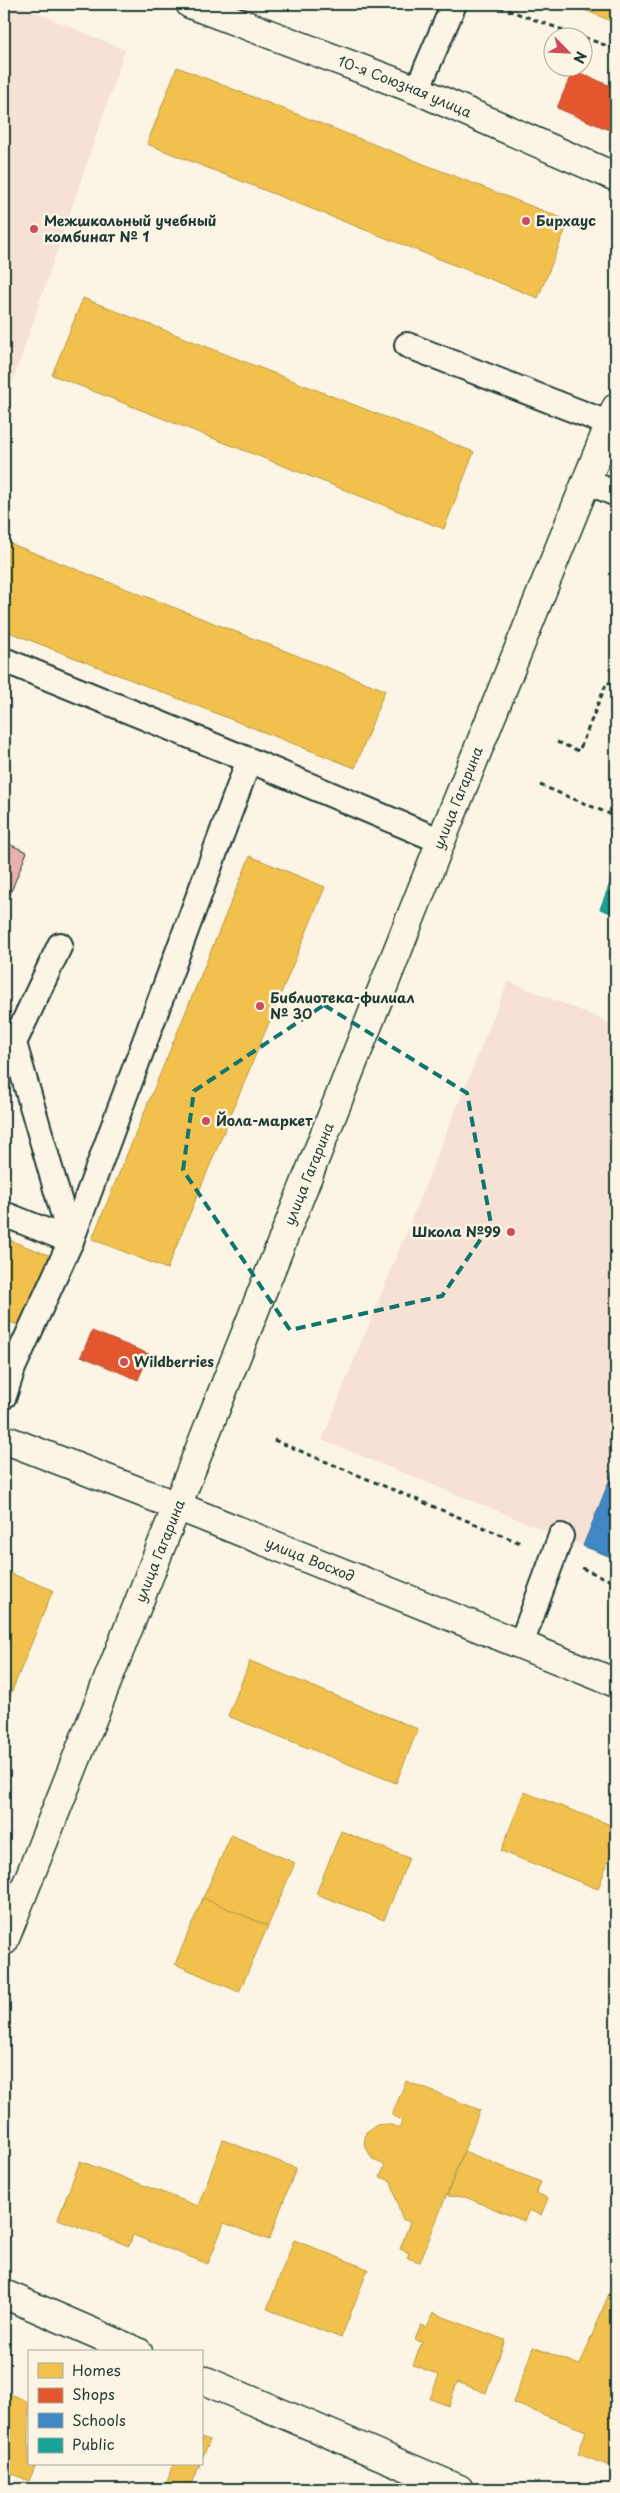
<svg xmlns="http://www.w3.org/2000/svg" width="620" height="2493" font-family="'Playpen Sans',sans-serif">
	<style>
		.built { fill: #f7e0d4 }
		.homes { fill: #f2c14e; stroke: #b39946 }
		.shops { fill: #e4572e; stroke: #a94f30 }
		.schools { fill: #3f88c5; stroke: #35729a }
		.public { fill: #17a398; stroke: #19847a }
		.building { fill: #ebb0ad; stroke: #1f3d34 }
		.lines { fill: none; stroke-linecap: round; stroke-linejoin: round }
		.service-casing { stroke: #1f3d34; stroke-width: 28 }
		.minor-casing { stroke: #1f3d34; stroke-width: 31 }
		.tertiary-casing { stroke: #1f3d34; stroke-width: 31 }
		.path { stroke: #1f3d34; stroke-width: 3; stroke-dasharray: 5 4; stroke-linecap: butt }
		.service { stroke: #fcf5e5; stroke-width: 24 }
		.minor { stroke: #fcf5e5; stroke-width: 28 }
		.tertiary { stroke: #fcf5e5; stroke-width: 28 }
		.marked { fill: none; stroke: #0f766e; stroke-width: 4; stroke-dasharray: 10 6; stroke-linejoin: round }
		.poi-dot { fill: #d1495b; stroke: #fcf5e5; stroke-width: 2 }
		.labels { text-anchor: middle; stroke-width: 5; stroke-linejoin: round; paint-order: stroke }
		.street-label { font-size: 14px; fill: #1f3d34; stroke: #fcf5e5 }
		.poi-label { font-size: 14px; font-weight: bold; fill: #1f3d34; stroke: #fcf5e5; text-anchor: start }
	</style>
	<rect width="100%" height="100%" fill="#fcf5e5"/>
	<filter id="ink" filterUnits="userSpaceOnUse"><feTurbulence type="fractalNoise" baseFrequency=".02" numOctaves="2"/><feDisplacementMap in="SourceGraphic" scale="10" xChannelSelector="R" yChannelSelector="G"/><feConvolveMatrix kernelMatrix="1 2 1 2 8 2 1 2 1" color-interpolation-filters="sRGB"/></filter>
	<g filter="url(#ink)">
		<!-- built -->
		<g class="built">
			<polygon points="4,4 16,4 125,50 4,407"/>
			<polygon points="508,981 616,1025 616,1559 322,1440"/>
		</g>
		<!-- homes -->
		<g class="homes">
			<polygon points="570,4 616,4 616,23"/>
			<polygon points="177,67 569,221 538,298 147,144"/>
			<polygon points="83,298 474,452 444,529 52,375"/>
			<polygon points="4,541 385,690 355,768 4,630"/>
			<polygon points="250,856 325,887 167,1269 92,1239"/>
			<polygon points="4,1238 51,1256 20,1326 4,1320"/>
			<polygon points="4,1571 53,1590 4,1711"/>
			<polygon points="250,1661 418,1729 396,1783 228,1716"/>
			<polygon points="524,1792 616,1827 616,1840 598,1889 501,1851"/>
			<polygon points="341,1831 409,1858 384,1920 316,1894"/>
			<polygon points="231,1835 295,1863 268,1926 203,1898"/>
			<polygon points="203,1898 268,1926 239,1992 175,1964"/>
			<polygon points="406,2081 480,2110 420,2262 407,2258 409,2253 400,2249 410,2222 402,2219 391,2181 380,2177 385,2165 373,2160 364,2144 366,2132 377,2125 388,2124 400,2128 402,2120 392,2115"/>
			<polygon points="223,2140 296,2168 269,2240 224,2223 208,2264 133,2235 129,2246 58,2219 80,2161 198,2206"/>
			<polygon points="464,2151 541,2182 536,2193 548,2198 541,2215 529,2210 524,2221 465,2197 447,2196"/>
			<polygon points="294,2240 368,2269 341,2338 267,2309"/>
			<polygon points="613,2284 616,2285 615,2468 578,2454 586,2431 513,2403 533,2347 580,2365"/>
			<polygon points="433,2313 505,2340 486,2393 457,2382 449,2406 430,2399 439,2375 413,2365 422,2342 415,2340 421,2325 427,2327"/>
			<polygon points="4,2391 29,2402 29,2464 36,2464 29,2481 4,2470"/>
			<polygon points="201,2437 210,2440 201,2461"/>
			<polygon points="174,2464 200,2464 190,2489 164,2489"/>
		</g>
		<!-- shops -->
		<g class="shops">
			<polygon points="573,70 616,88 616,133 557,108"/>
			<polygon points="92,1331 149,1354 138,1380 81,1356"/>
		</g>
		<!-- schools -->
		<polygon class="schools" points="616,1464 616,1559 583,1546"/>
		<!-- public -->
		<polygon class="public" points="616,868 616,915 600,909"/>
		<!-- building -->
		<polygon class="building" points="4,842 27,852 4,909"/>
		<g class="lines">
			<!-- service casing -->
			<g class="service-casing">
				<g id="service">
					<polyline points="417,90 454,4"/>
					<polyline points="407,345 610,424"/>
					<polyline points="586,481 616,494"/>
					<polyline points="4,660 249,760 71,1241 13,1368 4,1396"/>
					<polyline points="249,760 441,841"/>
					<polyline points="60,945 14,1043 71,1241"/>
					<polyline points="4,1214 71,1241"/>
					<polyline points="521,1644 561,1536"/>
				</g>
			</g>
			<!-- minor casing -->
			<g class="minor-casing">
				<g id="minor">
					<path id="s1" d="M190 4 417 90 616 177"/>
					<path id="s2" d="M616 408 441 841 177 1506 616 1683"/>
					<polyline points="4,2294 138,2352"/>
					<polyline points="201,2379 459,2489"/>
				</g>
			</g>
			<!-- tertiary casing -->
			<g class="tertiary-casing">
				<polyline id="tertiary" points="4,1439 177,1506 4,1941"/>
			</g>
			<!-- path -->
			<g class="path">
				<polyline points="491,4 616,49"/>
				<polyline points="557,742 579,751 607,682 616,686"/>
				<polyline points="540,785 610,814 616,800"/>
				<polyline points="274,1440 523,1544"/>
				<polyline points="582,1568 616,1583"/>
			</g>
			<!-- service -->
			<use href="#service" class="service"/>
			<!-- minor -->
			<use href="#minor" class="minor"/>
			<!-- tertiary -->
			<use href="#tertiary" class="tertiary"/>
		</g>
	</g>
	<!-- marked area -->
	<path class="marked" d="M324 1005 467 1093 491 1224 442 1296 290 1330 183 1170 194 1091Z"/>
	<!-- markers -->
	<g class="poi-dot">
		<circle cx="526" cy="221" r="5"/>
		<circle cx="34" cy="229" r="5"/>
		<circle cx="260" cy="1006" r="5"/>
		<circle cx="206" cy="1121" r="5"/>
		<circle cx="511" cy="1232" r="5"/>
		<circle cx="124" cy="1362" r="5"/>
	</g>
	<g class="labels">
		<!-- street labels -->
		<g class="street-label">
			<text dy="5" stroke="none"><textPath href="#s1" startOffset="230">10-я Союзная улица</textPath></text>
			<text transform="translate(458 798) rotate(-68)" y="5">улица Гагарина</text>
			<text transform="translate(309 1174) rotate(-68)" y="5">улица Гагарина</text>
			<text transform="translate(160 1551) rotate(-68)" y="5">улица Гагарина</text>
			<text dy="5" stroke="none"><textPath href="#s2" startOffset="1326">улица Восход</textPath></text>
		</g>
		<!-- poi labels -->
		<g class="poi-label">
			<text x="44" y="226">Межшкольный учебный<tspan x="44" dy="16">комбинат № 1</tspan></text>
			<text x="536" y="226">Бирхаус</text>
			<text x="270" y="1003">Библиотека-филиал<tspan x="270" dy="16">№ 30</tspan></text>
			<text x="216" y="1126">Йола-маркет</text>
			<text x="501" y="1237" text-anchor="end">Школа №99</text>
			<text x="134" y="1367">Wildberries</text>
		</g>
	</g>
	<!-- margin -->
	<rect width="620" height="2493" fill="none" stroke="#fcf5e5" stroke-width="20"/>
	<rect x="10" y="10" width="600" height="2473" fill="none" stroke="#1f3d34" stroke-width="2" filter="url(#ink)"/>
	<!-- legend -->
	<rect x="28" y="2350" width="175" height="115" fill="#fcf5e5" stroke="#a4ab9e"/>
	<rect x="38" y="2363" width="25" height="15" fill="#f2c14e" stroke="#a4ab9e"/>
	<text x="72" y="2376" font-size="15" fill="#1f3d34">Homes</text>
	<rect x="38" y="2388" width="25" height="15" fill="#e4572e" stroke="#a4ab9e"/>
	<text x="72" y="2400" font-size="15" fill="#1f3d34">Shops</text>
	<rect x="38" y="2413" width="25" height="15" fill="#3f88c5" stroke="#a4ab9e"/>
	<text x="72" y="2426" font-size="15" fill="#1f3d34">Schools</text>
	<rect x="38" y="2438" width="25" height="15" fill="#17a398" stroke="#a4ab9e"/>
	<text x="72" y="2450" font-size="15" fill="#1f3d34">Public</text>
	<!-- north arrow -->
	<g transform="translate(568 52) rotate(114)"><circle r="24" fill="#fcf5e5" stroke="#a4ab9e"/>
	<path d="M0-4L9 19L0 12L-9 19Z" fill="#d1495b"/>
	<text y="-8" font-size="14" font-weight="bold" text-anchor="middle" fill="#1f3d34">N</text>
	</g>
</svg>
